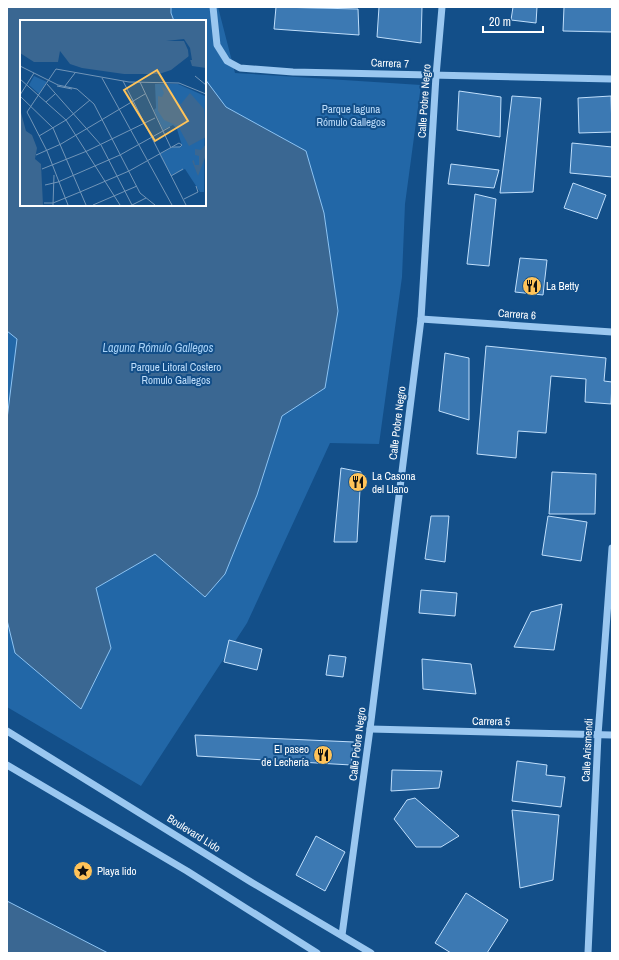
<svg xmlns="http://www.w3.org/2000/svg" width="619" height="960" font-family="'Archivo Narrow',sans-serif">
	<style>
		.green { fill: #2267a7; fill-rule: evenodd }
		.water { fill: #3a6792; stroke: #8cc3f3 }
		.building { fill: #3c79b3; stroke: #c0dffc }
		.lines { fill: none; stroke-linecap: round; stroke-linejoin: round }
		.minor { stroke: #9ac7f0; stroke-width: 7 }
		.labels { text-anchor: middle; stroke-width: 4; stroke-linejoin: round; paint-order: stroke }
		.street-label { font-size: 11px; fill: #fff; stroke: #134f89 }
		.park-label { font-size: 11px; fill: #c0dffc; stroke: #134f89 }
		.poi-label { font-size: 11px; fill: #fff; stroke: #134f89; text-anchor: start }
		.water-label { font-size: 12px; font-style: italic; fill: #a6d1f7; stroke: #134f89 }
		.inset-road { fill: none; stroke: #7195b8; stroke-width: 1 }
		.view { fill: #ffc359; fill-opacity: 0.15; stroke: #ffc359; stroke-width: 2 }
		.inset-edge { fill: none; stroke: #fff; stroke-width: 2 }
	</style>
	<rect width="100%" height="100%" fill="#134f89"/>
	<!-- green -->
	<path class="green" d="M7 7H218L235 73 421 85 405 204 402 277 379 444 330 443 247 623 141 786 7 707ZM21 21H205V205H21Z"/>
	<!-- water -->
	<g class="water">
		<polygon points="7,7 171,7 171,13 174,21 21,21 21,205 205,205 205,79 226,107 306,151 324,213 338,311 325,388 282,416 257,495 225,574 205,597 155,554 96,588 111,648 81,709 15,653 7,620 7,419 17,339 7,331"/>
		<polygon points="7,901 108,953 7,953"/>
	</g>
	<!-- building -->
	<g class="building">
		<polygon points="276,7 358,9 359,35 274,29"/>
		<polygon points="379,7 422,7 421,43 377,37"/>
		<polygon points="513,7 537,7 536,23 511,20"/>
		<polygon points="564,7 612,7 612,32 563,31"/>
		<polygon points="459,91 501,97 500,137 457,130"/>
		<polygon points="512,96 541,98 533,192 500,193"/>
		<polygon points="611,96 612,132 579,133 578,98"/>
		<polygon points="572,143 612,147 612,177 570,173"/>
		<polygon points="451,164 499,170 494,188 448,184"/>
		<polygon points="573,183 606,195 597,219 564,208"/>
		<polygon points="475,194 496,199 489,266 467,264"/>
		<polygon points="520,258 547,260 543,295 515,292"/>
		<polygon points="486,346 606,358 604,381 612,382 611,404 585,402 586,379 551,376 546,433 518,431 516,458 477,454"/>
		<polygon points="445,353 469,358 469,420 439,411"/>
		<polygon points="341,468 361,472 357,542 334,542"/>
		<polygon points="552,472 596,474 595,514 549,514"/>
		<polygon points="431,516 449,516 445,562 425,559"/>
		<polygon points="548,516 587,522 581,561 542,555"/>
		<polygon points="421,590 457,593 455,616 419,613"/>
		<polygon points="562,604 554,650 514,647 531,612"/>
		<polygon points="229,640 262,649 257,670 224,662"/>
		<polygon points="329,655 346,657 343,677 326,675"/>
		<polygon points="422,659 471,664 476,694 423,689"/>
		<polygon points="195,735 354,742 351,765 197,756"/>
		<polygon points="517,761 547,765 546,775 565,777 561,807 512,801"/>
		<polygon points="392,770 442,771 439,788 391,791"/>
		<polygon points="415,798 459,836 441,847 416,847 394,819 407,800"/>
		<polygon points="512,810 559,815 553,880 520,888"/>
		<polygon points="316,836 345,852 325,891 296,875"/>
		<polygon points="466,893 508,920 487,953 451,953 435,943"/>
	</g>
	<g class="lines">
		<!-- minor -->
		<g class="minor">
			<polyline points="213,7 217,45 227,61 240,68 293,72 612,79"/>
			<polyline points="421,319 612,332"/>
			<polyline points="370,729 612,735"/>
			<polyline points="7,731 251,882 371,953"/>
			<polyline points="7,765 187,871 317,953"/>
			<polyline points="342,935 370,729 421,319 436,76 442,7"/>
			<polyline points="588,953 598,735 612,548"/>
		</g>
	</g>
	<!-- icons -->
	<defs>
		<g id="restaurant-disc" transform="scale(1)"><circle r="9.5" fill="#ffc359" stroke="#134f89"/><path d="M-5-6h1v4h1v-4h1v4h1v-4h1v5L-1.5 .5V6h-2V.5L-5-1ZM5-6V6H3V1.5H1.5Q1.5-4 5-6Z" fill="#111"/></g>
		<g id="sight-disc" transform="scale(1)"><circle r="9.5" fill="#ffc359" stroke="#134f89"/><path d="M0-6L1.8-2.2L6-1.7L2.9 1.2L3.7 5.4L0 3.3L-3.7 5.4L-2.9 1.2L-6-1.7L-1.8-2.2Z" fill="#111"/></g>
	</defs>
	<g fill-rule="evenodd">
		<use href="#restaurant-disc" x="532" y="286"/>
		<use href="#restaurant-disc" x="358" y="482"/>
		<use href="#restaurant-disc" x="323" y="755"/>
		<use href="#sight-disc" x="83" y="871"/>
	</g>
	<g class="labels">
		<!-- street labels -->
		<g class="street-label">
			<text transform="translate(390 63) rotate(2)" y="4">Carrera 7</text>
			<text transform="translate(424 101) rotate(-86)" y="4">Calle Pobre Negro</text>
			<text transform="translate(517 314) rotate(4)" y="4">Carrera 6</text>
			<text transform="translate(397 423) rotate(-83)" y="4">Calle Pobre Negro</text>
			<text transform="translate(491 721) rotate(1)" y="4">Carrera 5</text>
			<text transform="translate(357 744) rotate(-83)" y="4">Calle Pobre Negro</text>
			<text transform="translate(587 750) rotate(-87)" y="4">Calle Arismendi</text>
			<text transform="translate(194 833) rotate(32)" y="4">Boulevard Lido</text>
		</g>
		<!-- park labels -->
		<g class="park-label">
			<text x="351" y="113">Parque laguna<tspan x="351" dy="13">Rómulo Gallegos</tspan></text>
			<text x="176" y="371">Parque Litoral Costero<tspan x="176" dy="13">Romulo Gallegos</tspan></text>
		</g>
		<!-- poi labels -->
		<g class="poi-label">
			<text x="546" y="290">La Betty</text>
			<text x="372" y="480">La Casona<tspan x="372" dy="13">del Llano</tspan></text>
			<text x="309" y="753" text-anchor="end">El paseo<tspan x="309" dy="13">de Lechería</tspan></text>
			<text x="97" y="875">Playa lido</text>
		</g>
		<!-- water labels -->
		<g class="water-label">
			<text x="158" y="352">Laguna Rómulo Gallegos</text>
		</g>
	</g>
	<!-- overview -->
	<g transform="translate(20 20)">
		<rect width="186" height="186" fill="#134f89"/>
		<path d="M14 56 27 62 19 74 9 65ZM135 64H158L185 76 184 172H180L165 149 151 156 139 134 152 127 162 126 157 109 153 105 143 110 134 90 136 88Z" fill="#2267a7"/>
		<path d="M0 1H186V48L172 46 169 36 151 50 139 54H104L62 48 50 44 40 31 38 42H14L0 33ZM141 66 151 72 156 84H161L170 73 184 89 186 117 169 126 158 106 144 100 138 91V76L142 77 144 73ZM0 89 6 111 12 115 17 128 15 139 21 144 23 185H0ZM186 124V135L178 156 172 141 174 140 175 145H179V136L175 135V129L181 130Z" fill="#3a6792"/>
		<path d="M164 19 170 28 172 40H169L168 30 164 21H146Z" fill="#134f89"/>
		<path class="inset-road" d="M0 46 38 65 57 69 74 84 120 173 135 185M175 56 186 65M82 58 152 185M0 59 46 100 100 185M103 61 166 185M120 62 151 128M27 64 81 125 112 185M37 66 52 69M45 66 55 53M0 75 14 53M0 76 33 108 66 185M26 82 35 74M19 116 46 100 70 80M16 135 41 124 125 74M22 149 67 131 135 98M186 154V168M151 156 163 149M25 165 38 162 100 135 150 107M164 179 178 172 176 166M24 183H33L60 172 109 151 159 123 162 125 160 127H152M33 185 34 155M48 185 27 131 7 92 36 49 109 62 159 63 186 74M73 185 117 166M112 185 126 178"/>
		<path class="view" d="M137 50 168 101 135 121 104 70Z"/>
		<rect width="186" height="186" class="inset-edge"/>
	</g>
	<!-- border -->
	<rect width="619" height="960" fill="none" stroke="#ffffff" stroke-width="16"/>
	<!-- scale -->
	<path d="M483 26v6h60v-6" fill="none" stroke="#ffffff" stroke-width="2"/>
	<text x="489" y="26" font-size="12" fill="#ffffff" stroke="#134f89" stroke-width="3" paint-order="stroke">20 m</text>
</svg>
